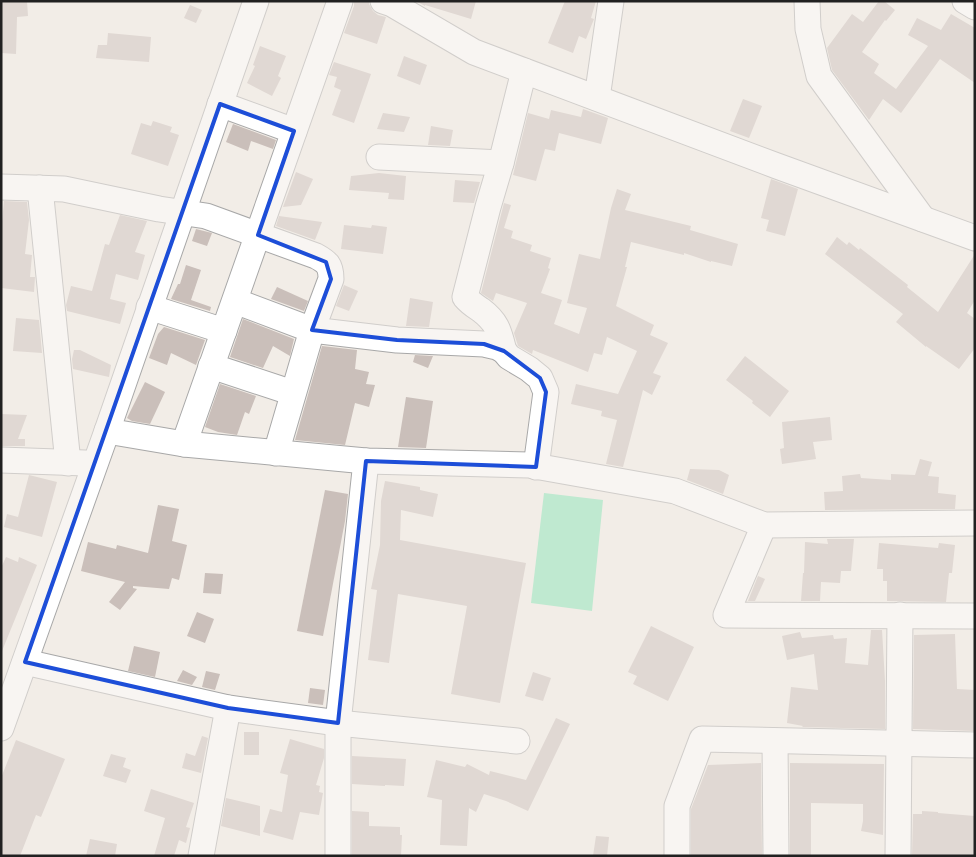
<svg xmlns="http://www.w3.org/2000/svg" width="976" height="857" font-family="'Space Grotesk',sans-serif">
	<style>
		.pitch { fill: #81e4b4 }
		.building { fill: #cabfba }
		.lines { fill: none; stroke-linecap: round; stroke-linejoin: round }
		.minor-casing { stroke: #a8a8a8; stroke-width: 27 }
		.minor { stroke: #fff; stroke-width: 25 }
		.marked { fill: none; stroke: #1d4ed8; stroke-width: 4; stroke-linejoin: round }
	</style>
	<rect width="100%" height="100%" fill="#f2ede7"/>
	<!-- pitch -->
	<polygon class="pitch" points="544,493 603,500 592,611 531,603"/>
	<!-- building -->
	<g class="building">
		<polygon points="1,1 27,1 28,16 17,17 16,54 1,53"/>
		<polygon points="354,1 369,1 369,4 373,11 378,15 386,17 377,44 344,33 354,6"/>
		<polygon points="416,1 476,1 471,19 425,5 425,6"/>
		<polygon points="565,1 596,1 591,18 594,19 586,39 579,36 573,53 548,43"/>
		<polygon points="879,1 884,1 895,10 886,21 885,20 862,52 879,64 874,73 896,89 928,46 908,35 917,18 941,30 951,14 975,28 975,83 940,59 901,113 883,99 869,120 832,70 827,48 852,14 863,22"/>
		<polygon points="190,5 202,10 196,23 184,18"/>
		<polygon points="108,33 151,37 149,62 96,58 98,45 107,45"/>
		<polygon points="260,46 286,56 278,76 281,78 272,96 247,83 255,66 253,65"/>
		<polygon points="404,56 427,65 420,85 397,76"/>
		<polygon points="334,62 371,74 354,123 332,115 341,90 334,87 337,77 329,75"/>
		<polygon points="743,99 762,106 749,138 730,131"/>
		<polygon points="583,109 608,118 601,144 559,133 555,151 545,149 536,181 513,175 528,113 549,119 551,110 581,117"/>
		<polygon points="383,113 410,117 404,132 377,129"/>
		<polygon points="153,121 172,127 170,132 179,135 168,166 131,154 141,123 151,126"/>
		<polygon points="233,124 276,140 273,149 251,141 248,151 226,142"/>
		<polygon points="431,126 453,130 450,146 428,145"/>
		<polygon points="296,172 313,179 301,205 283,207"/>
		<polygon points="379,173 406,176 404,200 388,199 389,193 349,190 351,176"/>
		<polygon points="771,179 798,189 785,236 766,231 769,220 761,218"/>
		<polygon points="455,180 480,182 474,203 453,202"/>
		<polygon points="617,189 631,194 625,210 691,226 690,230 738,244 732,266 711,261 711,262 684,253 684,255 631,242 625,267 627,267 616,306 654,325 650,335 668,343 653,373 661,376 652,395 643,390 623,467 606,464 617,420 601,416 602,411 571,404 576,384 618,394 637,351 607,337 602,355 594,353 588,372 533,350 532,354 518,346 514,333 527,303 496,293 493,301 481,293 504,203 511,205 504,228 513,231 511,238 532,245 530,251 551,258 548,268 550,269 541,293 562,300 554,324 579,334 587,308 567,303 579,254 600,259 611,208"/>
		<polygon points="4,201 27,202 29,220 25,254 32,255 30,277 35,277 34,292 1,288 1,233"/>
		<polygon points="120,215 147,221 135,252 145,255 138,280 116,274 110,299 126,303 120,324 67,311 66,305 71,286 92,291 105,244 109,245"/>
		<polygon points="279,216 322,222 315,240 276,226"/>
		<polygon points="344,225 371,228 372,225 387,227 383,254 341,249"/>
		<polygon points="196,229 212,233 207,246 192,241"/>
		<polygon points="837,237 847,245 849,242 859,250 860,248 908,285 907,287 938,312 975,254 975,300 967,313 975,319 975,348 959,369 926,346 926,347 896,322 903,314 825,254"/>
		<polygon points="186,265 201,270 191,300 211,307 210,311 171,299 178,284 180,284"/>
		<polygon points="344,285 358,291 349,311 336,306"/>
		<polygon points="277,287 308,301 304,311 271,299"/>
		<polygon points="410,298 433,302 429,327 406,326"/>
		<polygon points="16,318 39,320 42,353 13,351"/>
		<polygon points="243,319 294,339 290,356 273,346 263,368 230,357"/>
		<polygon points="164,327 205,340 196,365 171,353 167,365 149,358 158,334"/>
		<polygon points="322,346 357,350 355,369 369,372 366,384 375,385 369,407 355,403 345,445 295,440"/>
		<polygon points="74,350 80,350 111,365 109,377 73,369 72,359"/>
		<polygon points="415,355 433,356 428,368 413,362"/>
		<polygon points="745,356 789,391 770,417 752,403 753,401 726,380"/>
		<polygon points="145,382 165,392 150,424 132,421 127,418"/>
		<polygon points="220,384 256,396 249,414 245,412 237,435 218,432 205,427"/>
		<polygon points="406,397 433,401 426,448 398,447"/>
		<polygon points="1,414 27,415 18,439 25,439 25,446 1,446"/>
		<polygon points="830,417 832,440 813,442 816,459 782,464 780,449 784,448 782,422"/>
		<polygon points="920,459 932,462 928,476 939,477 938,493 956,495 955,509 825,510 824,492 843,491 842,476 860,474 861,478 891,480 891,474 915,475"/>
		<polygon points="690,469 719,470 729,475 723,494 687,480"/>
		<polygon points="29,475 57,482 42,537 4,527 7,514 18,517"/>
		<polygon points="385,481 420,487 420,490 438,494 433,517 401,510 400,540 526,563 500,703 451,694 467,606 398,594 389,663 368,660 377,590 371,589 380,545 381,501"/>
		<polygon points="325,490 348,494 345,521 323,636 297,631"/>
		<polygon points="158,505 179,509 172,541 187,545 179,580 172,578 169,589 133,586 133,588 137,589 120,610 109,602 125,582 81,571 88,542 116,549 117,545 148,553"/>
		<polygon points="827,539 854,539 851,571 841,571 840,583 821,582 820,601 801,601 803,573 804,573 805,542 828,544"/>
		<polygon points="879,543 938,548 939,543 955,545 952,573 949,573 946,602 887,601 887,581 883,581 883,569 877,569"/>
		<polygon points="6,557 18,562 19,557 37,565 2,651 1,568"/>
		<polygon points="205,573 223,574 221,594 203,593"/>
		<polygon points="758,576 765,579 755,601 748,601"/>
		<polygon points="197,612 214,619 205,643 187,636"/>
		<polygon points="651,626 694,647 668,701 633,684 637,676 628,672"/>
		<polygon points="871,630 882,630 885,681 885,729 802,727 803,726 787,723 791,687 818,690 814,654 787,660 782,636 800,632 802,638 833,635 834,639 847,638 845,663 868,665"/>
		<polygon points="955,634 957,689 975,690 975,731 913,729 914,635"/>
		<polygon points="134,646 160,652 155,677 128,671"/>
		<polygon points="183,670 197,677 192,685 177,681"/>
		<polygon points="206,671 220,674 215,690 202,687"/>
		<polygon points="533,672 551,678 543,701 525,696"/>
		<polygon points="310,688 325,690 323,705 308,703"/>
		<polygon points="556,718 570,724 528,811 506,801 484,794 476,812 469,808 467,846 440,845 442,800 427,797 436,760 465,767 467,764 489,775 490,771 526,780"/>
		<rect x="244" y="732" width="15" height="23"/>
		<polygon points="202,736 208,738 201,773 182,768 186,753 195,756"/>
		<polygon points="290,739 324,749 324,758 316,785 320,786 319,792 323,793 319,815 300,812 293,840 263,832 270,809 282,812 288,775 280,773"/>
		<polygon points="16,740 65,759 41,817 36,815 20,856 1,856 1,778"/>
		<polygon points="111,754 126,758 123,767 131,770 126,783 103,776"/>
		<polygon points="352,756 406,759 404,786 385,785 385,786 352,784"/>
		<polygon points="761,763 762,856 691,856 691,809 708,765"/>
		<polygon points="790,763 884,764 883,835 861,831 863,821 863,804 811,803 811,856 790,856"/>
		<polygon points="151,789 194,803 186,827 190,828 186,843 179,840 174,856 154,856 165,818 144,811"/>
		<polygon points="226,798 260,806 260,836 221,826"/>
		<polygon points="352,811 369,812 369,826 400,827 400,835 402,835 401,856 352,856"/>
		<polygon points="922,811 938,812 938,813 975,816 975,856 912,856 913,814 922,814"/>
		<polygon points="596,836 609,837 607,856 593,856"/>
		<polygon points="90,839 117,844 115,856 86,856"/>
	</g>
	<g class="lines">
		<!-- minor casing -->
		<g class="minor-casing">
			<g id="minor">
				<polyline points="383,1 392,4 474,52 777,166 975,238"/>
				<polyline points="807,1 808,29 819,76 923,219"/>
				<polyline points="965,1 975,7"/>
				<polyline points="597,98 611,1"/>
				<polyline points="220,104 294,131"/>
				<polyline points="379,157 501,163"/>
				<path d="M1 187 64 189 159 209 206 216 316 256C327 262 331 265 331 279L312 330 276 453"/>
				<polyline points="40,188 68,463"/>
				<polyline points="235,301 312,330 397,340 484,344 497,347 504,351 509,357 529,369 540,378 546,392 536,467"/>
				<polyline points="149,307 224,331"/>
				<path d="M504 351C499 332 498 323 481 310 475 306 470 303 465 297L488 207 501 163 524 71"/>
				<polyline points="211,366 293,393"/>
				<polyline points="107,431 184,444 366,461 529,465 675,491 764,525 975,523"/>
				<polyline points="184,444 340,1"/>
				<polyline points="1,460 85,463"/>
				<polyline points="764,525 726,615 975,616"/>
				<polyline points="25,662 228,708 338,723 517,741"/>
				<polyline points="1,728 107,431 256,1"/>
				<polyline points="775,741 776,856"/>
				<polyline points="201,856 228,708"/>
				<polyline points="338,856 338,723 366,461"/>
				<polyline points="677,856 677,806 702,739 975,745"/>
				<polyline points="898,856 900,615"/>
			</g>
		</g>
		<!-- minor -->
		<use href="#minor" class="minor"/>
	</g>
	<!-- marked area -->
	<path d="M0 0H976V857H0ZM220 104 294 131 258 235 326 262 331 279 312 330 397 340 484 344 504 351 540 378 546 392 536 467 366 461 338 723 228 708 25 662Z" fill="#f2ede7" fill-opacity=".55" fill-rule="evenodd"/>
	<path class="marked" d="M220 104 294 131 258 235 326 262 331 279 312 330 397 340 484 344 504 351 540 378 546 392 536 467 366 461 338 723 228 708 25 662Z"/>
	<!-- border -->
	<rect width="976" height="857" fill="none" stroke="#212121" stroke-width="5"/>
</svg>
